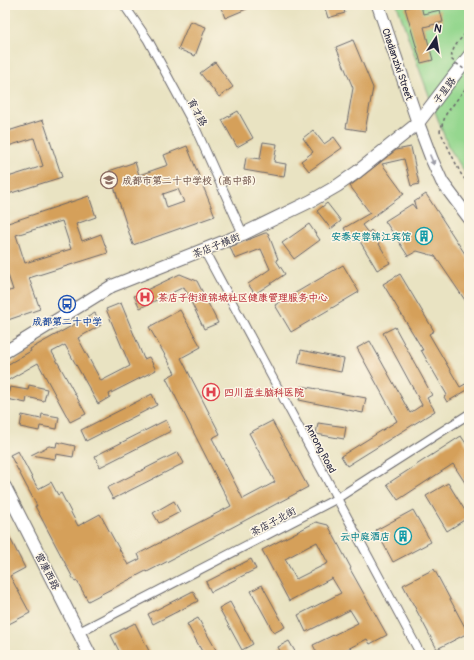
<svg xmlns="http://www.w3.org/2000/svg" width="474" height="660" font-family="Pangolin,'LXGW WenKai TC',sans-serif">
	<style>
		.green { fill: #95d78f; stroke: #5c7c65 }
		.building { fill: #d5a05a; fill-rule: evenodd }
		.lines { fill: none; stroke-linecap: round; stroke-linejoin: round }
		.street-casing { stroke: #68666a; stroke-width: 10 }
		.secondary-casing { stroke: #68666a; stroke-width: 14 }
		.path { stroke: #68666a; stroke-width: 1.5; stroke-dasharray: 3 3; stroke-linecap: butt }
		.street { stroke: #fff; stroke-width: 8 }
		.secondary { stroke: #fff; stroke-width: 12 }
		.path-bridge { stroke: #68666a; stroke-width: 1.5; stroke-dasharray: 3 3; stroke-linecap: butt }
		.oneway { fill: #9c9ca7 }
		.labels { text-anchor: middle; stroke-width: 3; stroke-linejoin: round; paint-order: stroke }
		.street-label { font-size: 10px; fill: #22223b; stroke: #fcf5e5 }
		.education-label { font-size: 10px; font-weight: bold; fill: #785e54; stroke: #fcf5e5; text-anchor: start }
		.culture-label { font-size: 10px; font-weight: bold; fill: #0d838f; stroke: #fcf5e5; text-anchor: end }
		.health-label { font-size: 10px; font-weight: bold; fill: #be3a42; stroke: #fcf5e5; text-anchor: start }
		.transit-label { font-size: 10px; font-weight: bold; fill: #164399; stroke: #fcf5e5 }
	</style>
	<rect width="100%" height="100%" fill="#fcf5e5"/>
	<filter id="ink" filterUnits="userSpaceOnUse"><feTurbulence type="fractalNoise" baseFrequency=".025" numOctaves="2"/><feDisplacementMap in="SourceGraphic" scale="8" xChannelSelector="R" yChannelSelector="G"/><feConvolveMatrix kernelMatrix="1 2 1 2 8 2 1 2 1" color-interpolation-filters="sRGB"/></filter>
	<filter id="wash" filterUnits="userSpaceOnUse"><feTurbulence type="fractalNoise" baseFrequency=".012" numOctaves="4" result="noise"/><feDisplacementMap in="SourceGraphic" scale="16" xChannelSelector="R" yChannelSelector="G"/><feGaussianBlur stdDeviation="0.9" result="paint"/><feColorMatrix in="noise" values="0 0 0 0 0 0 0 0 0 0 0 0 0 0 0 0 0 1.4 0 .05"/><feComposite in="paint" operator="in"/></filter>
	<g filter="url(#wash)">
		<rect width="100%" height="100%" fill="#e9e3c2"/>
		<!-- green -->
		<polygon class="green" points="397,5 469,5 469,179 448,146 421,74"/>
		<g id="blocks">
			<!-- building -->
			<g class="building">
				<polygon points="220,5 256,5 225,18"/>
				<polygon points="324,5 342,5 345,13 328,18"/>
				<polygon points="415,5 421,5 423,14 440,10 443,22 424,27 433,60 421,63 405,8"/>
				<polygon points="190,21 206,27 195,56 178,49"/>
				<polygon points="353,40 373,88 365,131 346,128 353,88 336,47"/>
				<polygon points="215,62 233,87 219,97 200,73"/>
				<polygon points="238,111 253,138 237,147 222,120"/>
				<polygon points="43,120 62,177 5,195 5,178 43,166 34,138 5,147 5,132"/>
				<polygon points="313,130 324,144 334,137 342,148 309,171 301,161 313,152 303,138"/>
				<polygon points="263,142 277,144 274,162 286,164 284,177 244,170 246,157 260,159"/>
				<path d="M187 146 215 216 133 245 109 171 135 162 139 175 168 165 164 155ZM178 189 184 202 167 208 163 194Z"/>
				<polygon points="411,147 419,184 411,186 404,159 382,164 404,194 362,225 368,233 371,230 390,263 377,270 358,238 351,241 344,228 370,213 350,186 396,150"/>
				<polygon points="426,194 469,260 469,306 435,256 417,251 408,256 385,221 412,204 416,209 414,202"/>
				<path d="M89 196 96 217 76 224 82 241 101 234 108 253 29 278 40 309 5 321V292L13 290 5 266V224ZM62 221 71 249 25 263 16 235Z"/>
				<polygon points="327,203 341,221 331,229 317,211"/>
				<polygon points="309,224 320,240 294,259 282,243"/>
				<polygon points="265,233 268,233 278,259 276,260 285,274 255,294 248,284 270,269 261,249 235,259 230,247"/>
				<polygon points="343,265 359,292 291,332 275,305"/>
				<polygon points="180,274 197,281 218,323 204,329 184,287 140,308 134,296"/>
				<polygon points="400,274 434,331 429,334 460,387 469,382 469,389 447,402 444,397 447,395 421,350 423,350 383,284"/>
				<polygon points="121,303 144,359 149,357 156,370 109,394 110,397 98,404 65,345 52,352 86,414 70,422 38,363 5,382 5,366 31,351 30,349 95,313 101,325 78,338 101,381 130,366 106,309"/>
				<polygon points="180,310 201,347 181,358 220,434 212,438 243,499 275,482 249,433 272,421 308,487 197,546 147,572 146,571 88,601 77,581 75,582 35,506 37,506 10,455 18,451 38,489 51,482 58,495 61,493 78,526 100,514 128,565 140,559 138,554 231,506 166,378 175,373 149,327"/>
				<polygon points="395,327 432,395 427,398 435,411 347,466 341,456 397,421 357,348 370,341 410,413 422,405 383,333"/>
				<polygon points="301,350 344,359 341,372 298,363"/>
				<polygon points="29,385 47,389 44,401 27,397 26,403 7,399 10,387 28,390"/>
				<polygon points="301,386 366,398 363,413 299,400"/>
				<polygon points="152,394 157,405 86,441 81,430"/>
				<polygon points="42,414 59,417 57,429 40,426 39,431 20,427 22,415 41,419"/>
				<polygon points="166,420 171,431 100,467 95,456"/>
				<polygon points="318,423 346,427 344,439 316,434"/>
				<polygon points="461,436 469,448 469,489 453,464 398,500 387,484"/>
				<polygon points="57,442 75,446 73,457 56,454 55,459 31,455 49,446 56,447"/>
				<polygon points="178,452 184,463 113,499 107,488"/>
				<polygon points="448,483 469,517 447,531 426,496"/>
				<polygon points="174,501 180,512 159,523 153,513"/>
				<polygon points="413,510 431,542 393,562 376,530"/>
				<path d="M316 522 328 525 351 568 350 569 387 635 370 644 367 639 336 655H318L313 645 358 623 350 610 306 632 298 615 341 593 332 578 289 601 262 550ZM317 542 328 563 296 579 285 559Z"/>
				<polygon points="5,528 25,568 10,576 30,613 5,626"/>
				<polygon points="251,559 256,569 211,592 206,582"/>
				<polygon points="434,569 468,633 437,649 403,585"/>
				<polygon points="262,585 285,627 274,633 251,591"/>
				<polygon points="193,591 198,601 153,624 148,614"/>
				<polygon points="230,602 253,644 242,650 219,608"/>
				<polygon points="198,618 219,655 204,655 187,624"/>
				<polygon points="135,623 151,655 121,655 111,635"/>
				<polygon points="289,641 297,655 282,655 278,647"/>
			</g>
		</g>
	</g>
	<g filter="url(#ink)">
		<use href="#blocks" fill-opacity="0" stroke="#68666a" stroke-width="1"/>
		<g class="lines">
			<!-- street casing -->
			<g class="street-casing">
				<g id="street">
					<polyline points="124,5 148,40 194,125 243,234"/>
					<polyline points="204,250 421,655"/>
					<polyline points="79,632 336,499 469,414"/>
				</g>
			</g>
			<!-- secondary casing -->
			<g class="secondary-casing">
				<g id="secondary">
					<polyline points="378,5 418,123 432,160 442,182 469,218"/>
					<polyline points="5,352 112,286 243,234 311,201 337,186 357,172 418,123 469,56"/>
					<polyline points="5,487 90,655"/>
				</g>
			</g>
			<!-- path -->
			<g class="path">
				<polyline points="463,5 469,9"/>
				<polyline points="469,84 446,114 440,131 461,174 469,185"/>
				<polyline points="469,98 468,99 469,104"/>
			</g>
			<!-- street -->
			<use href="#street" class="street"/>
			<!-- secondary -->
			<use href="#secondary" class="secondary"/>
			<!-- path-bridge -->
			<path class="path-bridge" d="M469 29C463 37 449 49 452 60L469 73"/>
		</g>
		<!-- one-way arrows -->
		<defs><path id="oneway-solid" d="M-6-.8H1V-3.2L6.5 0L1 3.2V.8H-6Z"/></defs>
		<use class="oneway" href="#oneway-solid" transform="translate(432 160) rotate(67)"/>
	</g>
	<!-- icons -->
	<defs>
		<g id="school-ring" transform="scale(0.9)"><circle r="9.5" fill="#fcf5e5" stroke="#8d6e63" stroke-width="1.5"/><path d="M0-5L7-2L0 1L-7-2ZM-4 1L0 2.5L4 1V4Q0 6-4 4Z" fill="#8d6e63"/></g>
		<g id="building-ring" transform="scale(0.9)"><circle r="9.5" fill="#fcf5e5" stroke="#0f9aa8" stroke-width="1.5"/><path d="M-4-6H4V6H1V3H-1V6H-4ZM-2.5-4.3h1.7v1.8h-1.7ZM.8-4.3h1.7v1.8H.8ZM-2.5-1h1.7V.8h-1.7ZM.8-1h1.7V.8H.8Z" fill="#0f9aa8"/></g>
		<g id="hospital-ring" transform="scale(0.9)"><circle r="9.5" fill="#fcf5e5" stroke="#e0444e" stroke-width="1.5"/><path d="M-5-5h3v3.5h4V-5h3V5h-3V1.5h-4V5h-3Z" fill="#e0444e"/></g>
		<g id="bus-ring" transform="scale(0.9)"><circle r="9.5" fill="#fcf5e5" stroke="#1a4fb4" stroke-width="1.5"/><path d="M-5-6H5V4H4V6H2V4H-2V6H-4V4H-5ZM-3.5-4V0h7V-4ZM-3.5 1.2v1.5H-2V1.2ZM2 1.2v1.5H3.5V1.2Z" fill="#1a4fb4"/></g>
	</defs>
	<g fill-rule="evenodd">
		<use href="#school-ring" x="109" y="180"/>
		<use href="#building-ring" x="424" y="236"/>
		<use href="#hospital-ring" x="145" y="297"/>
		<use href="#bus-ring" x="67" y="304"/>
		<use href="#hospital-ring" x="211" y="392"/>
		<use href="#building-ring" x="403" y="536"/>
	</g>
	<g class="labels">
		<!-- street labels -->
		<g class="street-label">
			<text transform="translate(398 64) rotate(71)" y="4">Chadianzixi Street</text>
			<text transform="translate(444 90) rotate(-53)" y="4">子星路</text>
			<text transform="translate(198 112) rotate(62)" y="4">育才路</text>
			<text transform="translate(216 245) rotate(-22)" y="4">茶店子横街</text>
			<text transform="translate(321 448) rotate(62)" y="4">Anrong Road</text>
			<text transform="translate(273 521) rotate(-28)" y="4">茶店子北街</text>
			<text transform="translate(48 571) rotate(63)" y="4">营康西路</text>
		</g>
		<!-- education labels -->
		<g class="education-label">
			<text x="122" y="184">成都市第二十中学校（高中部）</text>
		</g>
		<!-- culture labels -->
		<g class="culture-label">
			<text x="411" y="240">安泰安蓉锦江宾馆</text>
			<text x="390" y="540">云中庭酒店</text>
		</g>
		<!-- health labels -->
		<g class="health-label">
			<text x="158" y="301">茶店子街道锦城社区健康管理服务中心</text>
			<text x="224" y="396">四川蓝生脑科医院</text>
		</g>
		<!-- transit labels -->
		<g class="transit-label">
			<text x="67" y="325">成都第二十中学</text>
		</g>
	</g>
	<!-- margin -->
	<rect width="474" height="660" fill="none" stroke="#fcf5e5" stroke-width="20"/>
	<!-- north arrow -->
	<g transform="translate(436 38) rotate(12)" stroke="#fcf5e5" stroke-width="3" paint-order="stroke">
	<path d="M0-3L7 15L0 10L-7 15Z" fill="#22223b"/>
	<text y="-6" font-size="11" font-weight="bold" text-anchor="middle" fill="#22223b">N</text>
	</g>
</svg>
